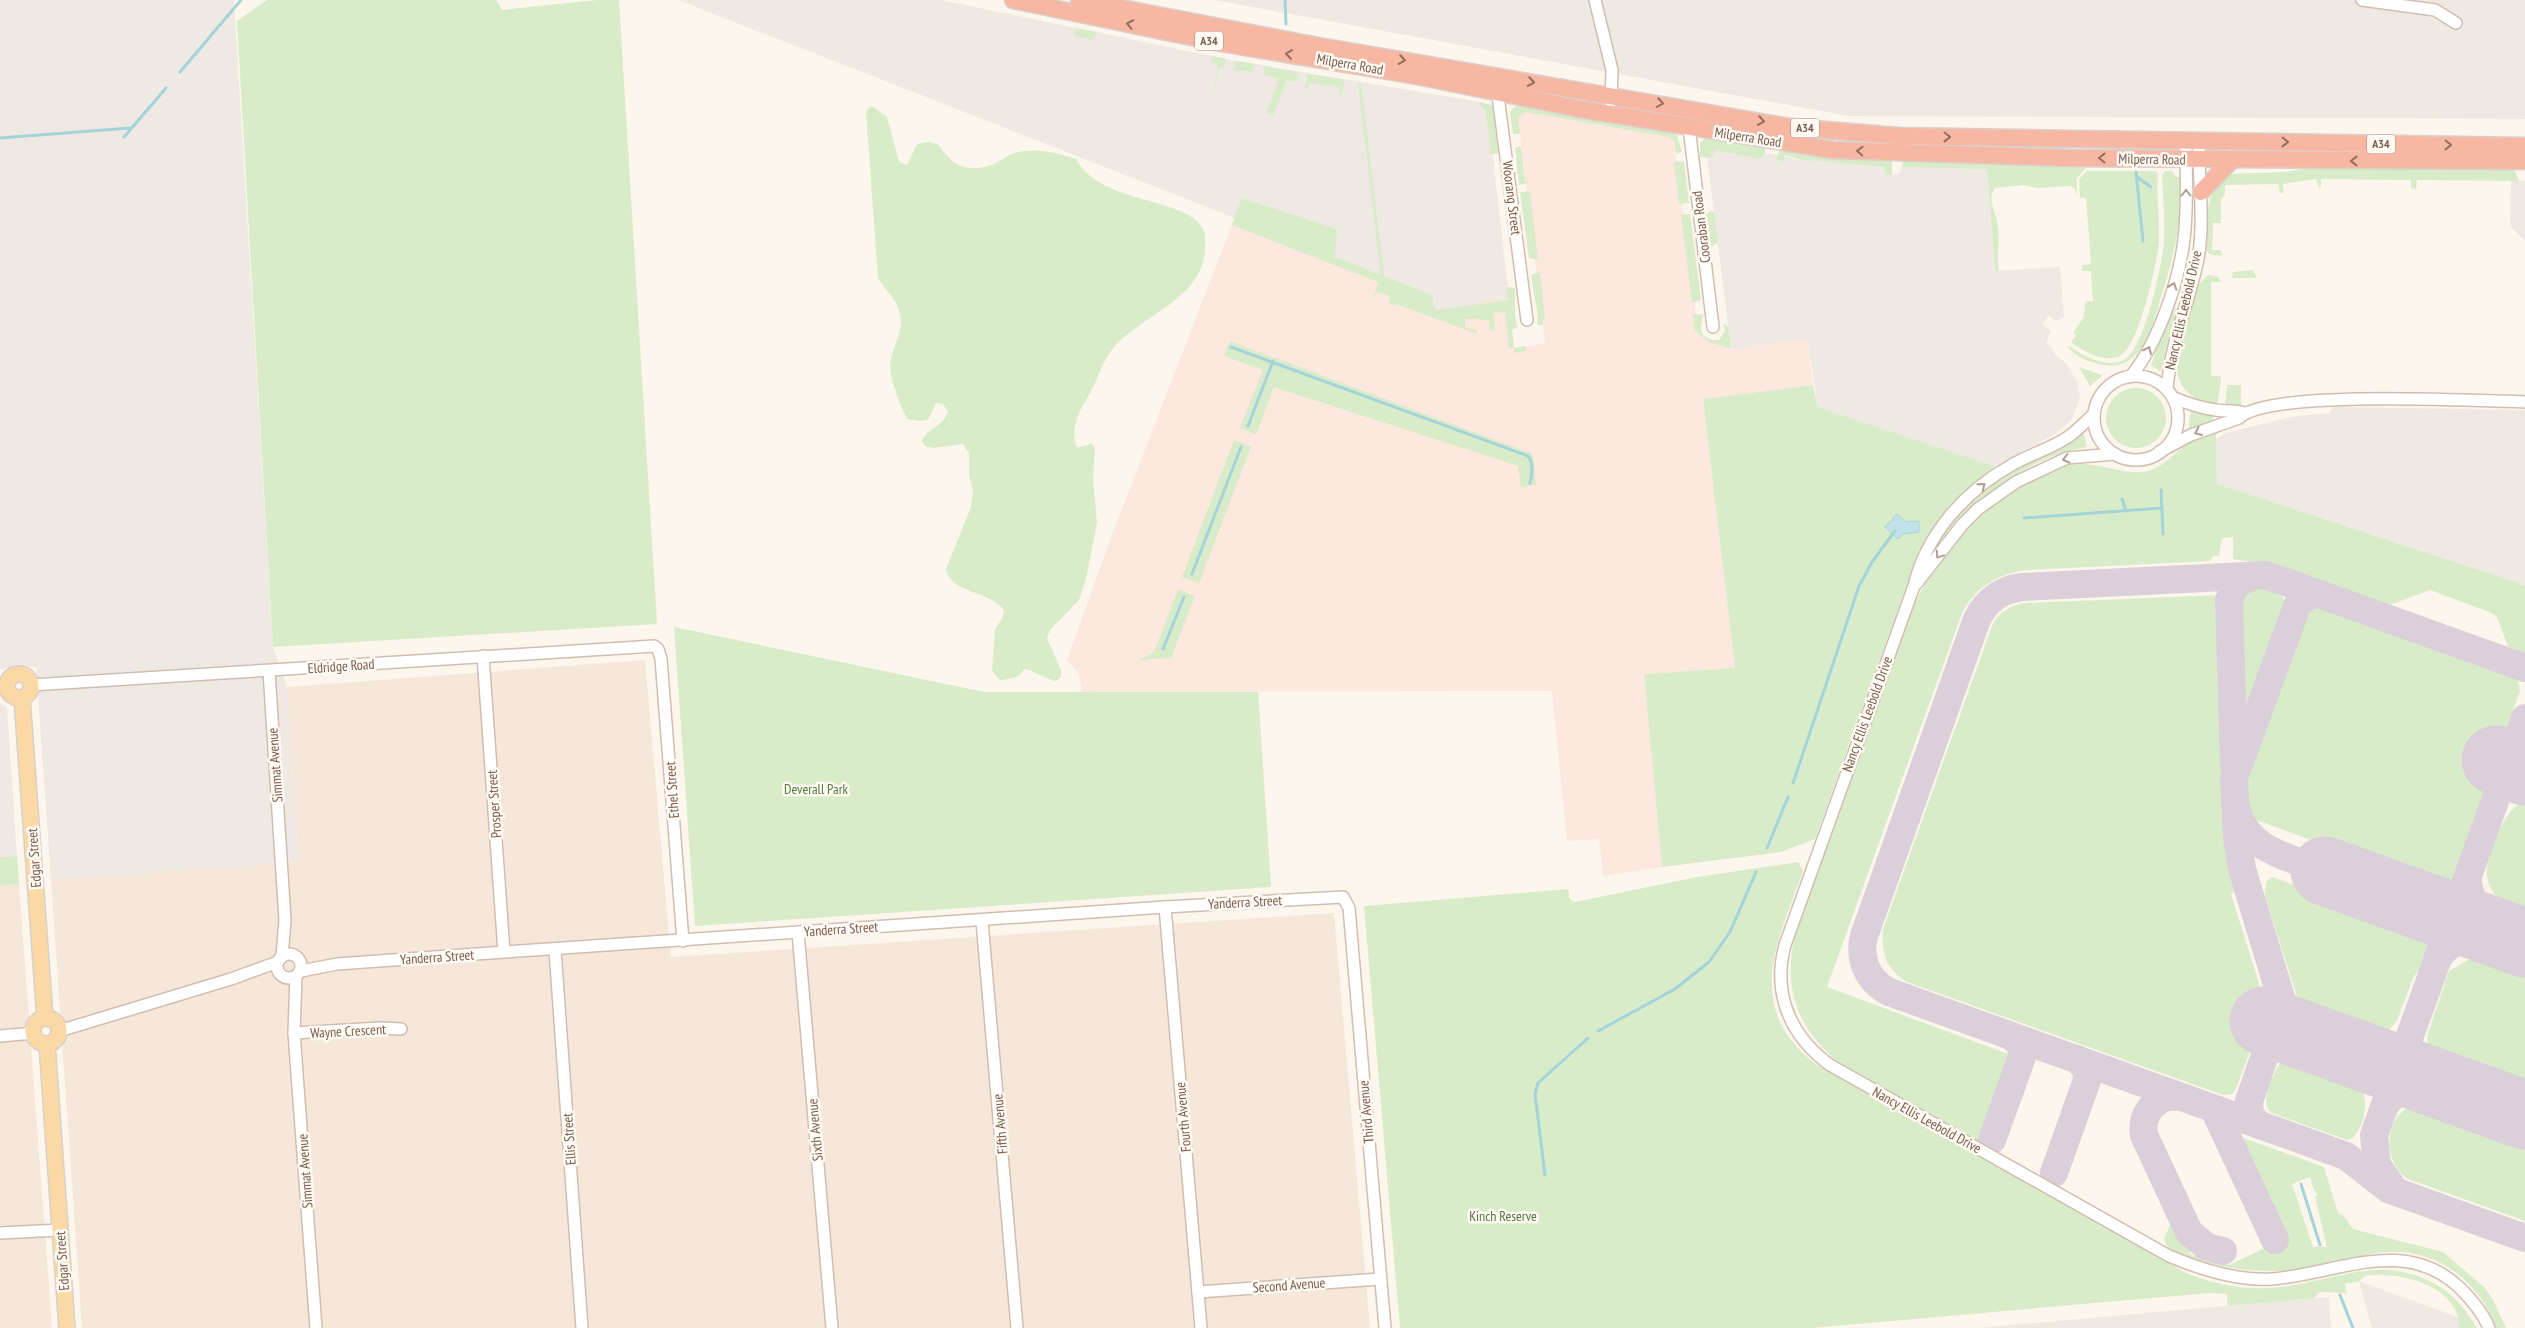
<svg xmlns="http://www.w3.org/2000/svg" width="2525" height="1328" font-family="'PT Sans Narrow',sans-serif">
	<style>
		.residential { fill: #f5e8da }
		.commercial { fill: #fde8e0 }
		.industrial { fill: #efe9e4 }
		.green { fill: #d8ecc9; fill-rule: evenodd }
		.water { fill: #bfe3e8; stroke: #a5d3da }
		.lines { fill: none; stroke-linecap: round; stroke-linejoin: round }
		.stream { stroke: #a5d3da; stroke-width: 3 }
		.taxiway { stroke: #dbcfda; stroke-width: 28 }
		.runway { stroke: #dbcfda; stroke-width: 69 }
		.minor-casing { stroke: #d1beb0; stroke-width: 14 }
		.major-casing { stroke: #dad1cd; stroke-width: 18 }
		.highway-casing { stroke: #dad1cd; stroke-width: 19 }
		.minor { stroke: #fff; stroke-width: 11 }
		.major { stroke: #fbd9a5; stroke-width: 15 }
		.highway { stroke: #f7b7a3; stroke-width: 16 }
		.oneway { stroke: #936e5e }
		.oneway2 { stroke: #af9d94 }
		.labels { text-anchor: middle; stroke-width: 5; stroke-linejoin: round; paint-order: stroke }
		.shield { fill: #fffaf3; stroke: #a28b7f; stroke-width: 1 }
		.shield-label { font-size: 12px; font-weight: bold; fill: #7a5c4d }
		.street-label { font-size: 14px; fill: #7a5c4d; stroke: #fffaf3 }
		.park-label { font-size: 14px; fill: #537a41; stroke: #fffaf3 }
	</style>
	<rect width="100%" height="100%" fill="#fdf6ec"/>
	<!-- residential -->
	<g class="residential">
		<polygon points="645,660 671,957 1334,913 1370,1328 82,1328 51,880 298,861 287,687"/>
		<polygon points="19,884 52,1328 0,1328 0,886"/>
	</g>
	<!-- commercial -->
	<polygon class="commercial" points="1525,111 1666,134 1673,138 1698,329 1694,330 1709,342 1731,349 1807,339 1813,385 1703,399 1735,668 1644,674 1662,867 1603,876 1599,839 1567,841 1552,691 1082,692 1079,674 1067,660 1110,540 1235,217 1432,295 1509,300 1514,348 1545,343 1518,120 1519,117"/>
	<!-- industrial -->
	<g class="industrial">
		<polygon points="0,0 234,0 273,647 287,687 298,861 51,880 36,667 0,669"/>
		<polygon points="678,0 941,0 1226,59 1480,102 1484,104 1489,122 1509,299 1434,310 1432,295"/>
		<polygon points="1214,0 2525,0 2525,119 1849,116"/>
		<polygon points="1717,143 1803,160 1884,167 1885,175 1899,174 1902,167 1987,168 1995,271 2060,267 2064,317 2056,321 2049,316 2042,324 2051,331 2046,343 2051,346 2054,354 2066,363 2078,383 2080,399 2071,421 2055,434 1995,466 1818,407 1807,339 1731,349 1707,155"/>
		<polygon points="2511,181 2525,181 2525,241 2510,226"/>
		<polygon points="2333,407 2525,410 2525,585 2217,484 2216,439 2226,433 2291,417 2329,413"/>
		<polygon points="0,703 7,707 17,856 0,857"/>
		<polygon points="2359,1281 2460,1318 2460,1328 2372,1328"/>
		<polygon points="2329,1297 2331,1328 1978,1328 2314,1298"/>
	</g>
	<!-- green -->
	<g class="green">
		<polygon points="267,0 496,0 502,10 597,0 619,0 657,624 273,647 237,21"/>
		<polygon points="1075,28 1097,32 1092,40 1075,36"/>
		<polygon points="1212,56 1226,59 1224,68 1219,69 1214,91 1218,64 1210,62"/>
		<polygon points="1235,61 1255,64 1252,72 1233,70"/>
		<polygon points="1264,66 1299,73 1297,82 1286,80 1274,115 1266,113 1279,79 1265,75"/>
		<polygon points="1308,74 1345,80 1341,95 1339,95 1340,87 1309,83 1307,90 1305,89"/>
		<path d="M1358 83 1361 84 1384 276 1432 295 1435 310 1508 300 1507 287 1515 288C1516 300 1513 318 1518 327L1512 330 1514 348 1526 346V351L1514 353V348L1509 349 1505 312 1493 313 1495 331 1489 330V320L1465 319V328L1477 329V334L1396 304 1395 306 1388 303 1390 296 1377 292 1373 299 1378 282 1232 225 1241 198 1337 229 1335 257 1381 275Z"/>
		<polygon points="1480,102 1492,105 1493,109 1498,153 1491,155 1486,111 1479,104"/>
		<polygon points="1520,105 1676,132 1682,152 1676,154 1674,142 1669,137 1526,112 1518,118 1520,134 1513,134 1510,113 1513,108"/>
		<path d="M872 106 887 117 899 162 907 165 917 144 930 142 939 145C952 166 966 173 991 165 999 163 1007 155 1015 153 1036 147 1057 153 1076 159 1101 206 1190 196 1204 231 1206 235 1205 242 1205 246 1206 297 1144 314 1115 346 1102 360 1099 377 1090 393 1080 410 1070 426 1076 446L1079 447 1091 444 1095 447 1093 479 1097 523 1086 579 1079 600 1050 630 1047 638 1061 670V677L1056 681C1044 679 1034 670 1024 669 1019 679 1011 679 1000 680L992 671 995 629 1002 619 1004 610C989 590 951 594 946 569L971 507 973 490 969 475V453L963 444 934 448 925 446 922 441C928 427 942 428 948 412L943 404 936 403 928 420 920 421 907 419C900 403 887 376 891 359 894 344 904 330 900 314 897 299 885 290 878 278L866 111Z"/>
		<polygon points="1706,137 1765,146 1765,154 1760,159 1716,150 1710,158 1700,157 1700,143"/>
		<polygon points="1521,146 1525,181 1529,181 1529,183 1519,185 1515,148"/>
		<polygon points="1780,149 1827,156 1892,161 1892,175 1885,175 1884,167 1803,160 1784,155 1785,162 1776,159"/>
		<polygon points="1676,161 1684,162 1689,203 1679,204 1674,164"/>
		<path d="M1903 161 2122 166V168L2087 167 2077 178V196L2075 189 2070 186 2038 188 2024 185 1995 188C1987 199 1995 211 1997 221 2001 238 1996 257 1999 271H1995L1987 169 1902 167Z"/>
		<path d="M2312 167 2514 169 2519 181 2417 180 2416 189 2411 188V180L2321 179V187L2319 188 2316 179 2283 184 2284 192 2280 193 2278 184 2225 185V194L2221 200V223H2213L2212 250H2220L2222 254 2220 256 2209 254C2200 242 2207 201 2215 188 2218 183 2225 179 2229 174L2286 172Z"/>
		<path d="M2087 171H2156L2158 175C2156 197 2160 220 2159 243 2157 263 2138 349 2120 356 2104 363 2084 352 2071 342L2076 336 2073 333 2084 317 2085 302 2093 301 2091 271H2082V265L2091 264 2086 198H2080L2079 179Z"/>
		<path d="M2165 171H2172L2176 177H2181C2183 219 2174 257 2161 297 2153 326 2142 372 2103 365 2090 363 2073 356 2067 345 2082 355 2105 369 2124 360 2144 350 2163 263 2164 240 2165 218 2163 196 2162 175Z"/>
		<polygon points="1530,191 1538,260 1529,258 1520,192"/>
		<polygon points="1710,211 1714,212 1718,243 1711,247 1707,214"/>
		<polygon points="1690,214 1701,300 1692,303 1681,215"/>
		<polygon points="2253,270 2257,278 2232,278 2233,272"/>
		<polygon points="1540,272 1545,320 1543,320 1543,325 1537,325 1538,316 1531,275"/>
		<path d="M2209 275 2217 276 2221 282H2211V376H2220L2221 378 2217 406C2162 393 2176 356 2189 315 2193 303 2196 281 2209 275Z"/>
		<polygon points="2175,308 2178,308 2166,349 2161,372 2151,365 2166,324"/>
		<polygon points="1703,314 1701,328 1703,335 1711,340 1719,340 1725,331 1723,324 1728,326 1731,349 1709,342 1694,330 1693,315"/>
		<polygon points="1230,341 1533,454 1536,485 1521,487 1518,466 1274,387 1256,435 1240,428 1263,370 1224,356"/>
		<polygon points="2079,367 2102,375 2102,376 2090,386"/>
		<polygon points="1813,385 1818,407 1995,466 1968,488 1943,515 1916,560 1815,839 1781,852 1662,867 1644,674 1735,668 1703,399"/>
		<polygon points="2227,385 2241,385 2241,405 2225,407"/>
		<circle cx="2136" cy="418" r="30"/>
		<polygon points="2191,409 2213,415 2213,420 2188,432"/>
		<path d="M2083 431 2087 447C2007 461 1971 513 1923 571 1948 498 2020 465 2083 431Z"/>
		<path d="M2216 431 2217 484 2525 585V654L2509 649 2497 617 2494 614 2430 590 2387 606 2274 566 2233 559V537L2222 538 2219 556H2213L2210 561 2027 570C1997 574 1977 586 1962 613L1827 987 2014 1056 2016 1062 1985 1146 1847 1068C1798 1034 1781 989 1796 931L1910 614C1935 556 1980 505 2037 478 2048 473 2058 467 2069 465 2097 460 2125 477 2148 471 2164 466 2172 455 2185 446 2195 440 2205 435 2216 431Z"/>
		<polygon points="1234,440 1251,447 1199,583 1182,577"/>
		<path d="M2261 586C2275 588 2285 593 2286 608L2242 732 2236 603 2246 590Z"/>
		<polygon points="1178,589 1195,596 1171,658 1139,660 1154,652"/>
		<path d="M2220 595 2229 872 2234 892 2231 894 2263 996 2258 995 2241 1037 2253 1043 2236 1089 2232 1094 2223 1095 1907 982C1886 970 1881 952 1883 929L1992 626C1999 612 2009 606 2024 603Z"/>
		<polygon points="2316,606 2327,608 2508,673 2518,681 2520,691 2450,885 2445,889 2248,817 2243,801 2242,786 2302,618 2309,609"/>
		<polygon points="674,627 984,692 1258,692 1271,887 695,926"/>
		<path d="M2525 801V918C2517 915 2512 911 2506 906 2479 884 2485 865 2497 836 2503 822 2510 807 2525 801Z"/>
		<polygon points="17,856 19,884 0,886 0,857"/>
		<path d="M1798 862 1803 871C1777 943 1742 1008 1817 1065L2186 1273C2212 1283 2239 1290 2268 1288 2322 1286 2372 1255 2425 1279 2449 1289 2464 1306 2477 1328H2460C2458 1286 2404 1273 2370 1275 2363 1275 2362 1280 2357 1282 2354 1283 2349 1283 2345 1283L2347 1295 2345 1293 2320 1292 2314 1298 2228 1306 2227 1294 2209 1293 1812 1328H1400L1364 906 1568 889 1570 900 1575 902 1697 877Z"/>
		<polygon points="2272,877 2429,934 2431,942 2423,965 2413,978 2397,1021 2389,1030 2381,1033 2374,1032 2300,1006 2265,896 2266,882"/>
		<path d="M2491 956 2525 968V1088L2438 1056C2430 1051 2428 1045 2427 1036L2449 971 2468 960Z"/>
		<path d="M2287 1060 2357 1084C2371 1097 2365 1124 2353 1138L2347 1140 2271 1113C2259 1101 2273 1076 2280 1063Z"/>
		<path d="M2414 1106 2426 1107 2525 1146V1221L2408 1179C2381 1162 2384 1113 2414 1106Z"/>
		<path d="M2241 1137 2324 1167 2338 1213 2344 1216 2353 1229 2443 1252 2485 1288 2493 1300 2506 1328H2496C2480 1282 2437 1248 2386 1252 2356 1255 2327 1267 2297 1270 2252 1274 2209 1267 2168 1248L2164 1239 2171 1223 2180 1227 2191 1255 2229 1265 2280 1241 2235 1140ZM2310 1177 2313 1188 2318 1195 2315 1197 2327 1247H2313L2292 1184Z"/>
	</g>
	<!-- water -->
	<polygon class="water" points="1897,514 1906,522 1919,521 1919,532 1903,534 1898,539 1885,527"/>
	<g class="lines">
		<!-- stream -->
		<g class="stream">
			<polyline points="1285,0 1286,24"/>
			<polyline points="180,72 241,0"/>
			<polyline points="124,137 166,88"/>
			<polyline points="0,138 130,128"/>
			<polyline points="2136,172 2143,241"/>
			<polyline points="2137,177 2151,187"/>
			<path d="M1231 347 1528 456C1534 463 1532 475 1530 483"/>
			<polyline points="1248,426 1273,361"/>
			<polyline points="2161,490 2163,534"/>
			<polyline points="2122,499 2126,511"/>
			<polyline points="2024,518 2162,508"/>
			<polyline points="1192,574 1241,447"/>
			<polyline points="1163,649 1184,597"/>
			<polyline points="1793,783 1859,586 1872,562 1895,531"/>
			<polyline points="1767,848 1788,797"/>
			<polyline points="1598,1031 1675,989 1709,962 1730,932 1756,872"/>
			<polyline points="1545,1175 1535,1094 1538,1083 1588,1038"/>
			<polyline points="2301,1184 2320,1245"/>
			<polyline points="2340,1295 2353,1328"/>
		</g>
		<!-- taxiway -->
		<g class="taxiway">
			<path d="M2525 668 2266 575 2022 587C2002 589 1986 601 1977 619L1864 936C1858 959 1868 981 1889 992L2346 1156 2388 1189 2525 1238"/>
			<polyline points="2234,765 2229,600 2237,583 2254,576"/>
			<path d="M2237 811C2248 851 2291 858 2325 871"/>
			<path d="M2467 877C2470 904 2486 928 2512 937"/>
			<path d="M2437 959C2461 927 2492 933 2525 944"/>
			<path d="M2181 1097C2158 1093 2140 1112 2144 1135L2189 1232 2207 1247 2223 1251"/>
			<path d="M2384 1107C2408 1071 2438 1085 2470 1096 2489 1103 2507 1109 2525 1116"/>
			<polyline points="2214,1109 2275,1240"/>
			<polyline points="2259,1125 2250,1115 2249,1101 2283,1004 2242,869 2237,837 2234,778 2297,606 2307,596 2320,594"/>
			<polyline points="1992,1140 2022,1057 2021,1045 2011,1036"/>
			<polyline points="2054,1173 2087,1080 2086,1069 2077,1059"/>
			<polyline points="2391,1185 2377,1165 2374,1135 2525,718"/>
		</g>
		<!-- runway -->
		<g class="runway">
			<polyline points="2496,760 2525,771"/>
			<polyline points="2325,871 2525,943"/>
			<polyline points="2264,1021 2525,1115"/>
		</g>
		<!-- minor casing -->
		<g class="minor-casing">
			<g id="minor">
				<polyline points="1595,0 1612,70 1611,102"/>
				<polyline points="2362,0 2435,10 2456,23"/>
				<polyline points="1497,88 1527,320"/>
				<polyline points="1689,127 1713,327"/>
				<path d="M2131 376C2158 343 2179 282 2184 239 2188 207 2186 173 2186 140"/>
				<circle cx="2136" cy="418" r="42"/>
				<path d="M2167 390C2170 344 2189 303 2198 259 2205 220 2198 180 2199 140"/>
				<path d="M2172 397C2186 403 2200 408 2216 410 2226 412 2234 409 2244 413"/>
				<path d="M2094 414C2086 421 2078 430 2068 437 2050 449 2028 455 2010 466 1964 492 1926 535 1914 586L1785 945C1772 993 1790 1036 1830 1065L2169 1256C2202 1270 2237 1281 2272 1279 2337 1274 2404 1235 2460 1288 2472 1300 2483 1313 2489 1328"/>
				<path d="M2159 452 2191 435 2239 418C2269 389 2475 401 2525 402"/>
				<polyline points="1916,584 1962,525 1978,509 2016,482 2067,458 2115,454"/>
				<polyline points="483,656 504,952"/>
				<polyline points="269,671 285,920 282,957"/>
				<polyline points="31,685 654,646 658,649 661,659 683,941"/>
				<polyline points="1165,907 1201,1328"/>
				<polyline points="982,921 1017,1328"/>
				<polyline points="798,932 832,1328"/>
				<polyline points="555,950 582,1328"/>
				<circle cx="289" cy="966" r="12"/>
				<polyline points="301,971 337,964 504,952 1165,907 1343,897 1349,908 1385,1328"/>
				<polyline points="296,976 294,1033 316,1328"/>
				<polyline points="59,1031 231,979 278,962"/>
				<polyline points="294,1033 380,1028 401,1029"/>
				<polyline points="0,1036 34,1033"/>
				<polyline points="0,1233 60,1230"/>
				<polyline points="1198,1292 1380,1279"/>
			</g>
		</g>
		<!-- major casing -->
		<g class="major-casing">
			<g id="major">
				<circle cx="19" cy="686" r="12"/>
				<polyline points="22,698 45,1018"/>
				<circle cx="46" cy="1031" r="13"/>
				<polyline points="47,1044 67,1328"/>
			</g>
		</g>
		<!-- highway casing -->
		<g class="highway-casing">
			<g id="highway">
				<polyline points="1013,0 1215,42 1417,76 1580,109 1833,150 2072,158 2525,161"/>
				<polyline points="1079,0 1313,45 1790,127 1898,136 2525,146"/>
				<polyline points="2201,192 2232,160"/>
			</g>
		</g>
		<!-- minor -->
		<use href="#minor" class="minor"/>
		<!-- major -->
		<use href="#major" class="major"/>
		<!-- highway -->
		<use href="#highway" class="highway"/>
	</g>
	<!-- one-way arrows -->
	<defs><path id="oneway-chevron" d="M-2-3.5L2.5 0L-2 3.5" fill="none" stroke-width="1.6" stroke-linecap="round" stroke-linejoin="round" transform="scale(1.25)"/></defs>
	<g class="oneway">
		<use href="#oneway-chevron" transform="translate(1130 24) rotate(-168)"/>
		<use href="#oneway-chevron" transform="translate(1289 54) rotate(-172)"/>
		<use href="#oneway-chevron" transform="translate(1402 60) rotate(9)"/>
		<use href="#oneway-chevron" transform="translate(1531 82) rotate(10)"/>
		<use href="#oneway-chevron" transform="translate(1660 103) rotate(10)"/>
		<use href="#oneway-chevron" transform="translate(1761 121) rotate(10)"/>
		<use href="#oneway-chevron" transform="translate(1947 137) rotate(1)"/>
		<use href="#oneway-chevron" transform="translate(2285 142) rotate(1)"/>
		<use href="#oneway-chevron" transform="translate(2448 145) rotate(1)"/>
		<use href="#oneway-chevron" transform="translate(1860 151) rotate(-177)"/>
		<use href="#oneway-chevron" transform="translate(2102 158) rotate(-179)"/>
		<use href="#oneway-chevron" transform="translate(2354 161) rotate(-180)"/>
	</g>
	<g class="oneway2">
		<use href="#oneway-chevron" transform="translate(2186 193) rotate(-90)"/>
		<use href="#oneway-chevron" transform="translate(2173 286) rotate(-71)"/>
		<use href="#oneway-chevron" transform="translate(2148 350) rotate(-65)"/>
		<use href="#oneway-chevron" transform="translate(2198 432) rotate(157)"/>
		<use href="#oneway-chevron" transform="translate(2066 459) rotate(166)"/>
		<use href="#oneway-chevron" transform="translate(1982 486) rotate(-39)"/>
		<use href="#oneway-chevron" transform="translate(1939 555) rotate(124)"/>
	</g>
	<g class="labels">
		<!-- shield labels -->
		<g class="shield">
			<rect x="1195" y="31.5" width="28" height="19" rx="4"/>
			<rect x="1791" y="118.5" width="28" height="19" rx="4"/>
			<rect x="2367" y="134.5" width="28" height="19" rx="4"/>
		</g>
		<g class="shield-label">
			<text x="1209" y="45">A34</text>
			<text x="1805" y="132">A34</text>
			<text x="2381" y="148">A34</text>
		</g>
		<!-- street labels -->
		<g class="street-label">
			<text transform="translate(1350 64) rotate(10)" y="5">Milperra Road</text>
			<text transform="translate(1748 137) rotate(9)" y="5">Milperra Road</text>
			<text transform="translate(2152 159) rotate(1)" y="5">Milperra Road</text>
			<text transform="translate(1512 198) rotate(83)" y="5">Woorang Street</text>
			<text transform="translate(1701 227) rotate(-97)" y="5">Cooraban Road</text>
			<text transform="translate(2183 310) rotate(-77)" y="5">Nancy Ellis Leebold Drive</text>
			<text transform="translate(341 666) rotate(-4)" y="5">Eldridge Road</text>
			<text transform="translate(1867 714) rotate(-70)" y="5">Nancy Ellis Leebold Drive</text>
			<text transform="translate(275 765) rotate(-94)" y="5">Simmat Avenue</text>
			<text transform="translate(672 790) rotate(-94)" y="5">Ethel Street</text>
			<text transform="translate(494 804) rotate(-94)" y="5">Prosper Street</text>
			<text transform="translate(34 858) rotate(-94)" y="5">Edgar Street</text>
			<text transform="translate(1245 902) rotate(-3)" y="5">Yanderra Street</text>
			<text transform="translate(841 929) rotate(-4)" y="5">Yanderra Street</text>
			<text transform="translate(437 957) rotate(-4)" y="5">Yanderra Street</text>
			<text transform="translate(348 1031) rotate(-3)" y="5">Wayne Crescent</text>
			<text transform="translate(1366 1112) rotate(-95)" y="5">Third Avenue</text>
			<text transform="translate(1183 1117) rotate(-95)" y="5">Fourth Avenue</text>
			<text transform="translate(1927 1120) rotate(29)" y="5">Nancy Ellis Leebold Drive</text>
			<text transform="translate(1000 1124) rotate(-95)" y="5">Fifth Avenue</text>
			<text transform="translate(815 1130) rotate(-95)" y="5">Sixth Avenue</text>
			<text transform="translate(569 1139) rotate(-94)" y="5">Ellis Street</text>
			<text transform="translate(305 1171) rotate(-94)" y="5">Simmat Avenue</text>
			<text transform="translate(62 1261) rotate(-94)" y="5">Edgar Street</text>
			<text transform="translate(1289 1285) rotate(-4)" y="5">Second Avenue</text>
		</g>
		<!-- park labels -->
		<g class="park-label">
			<text x="816" y="794">Deverall Park</text>
			<text x="1503" y="1221">Kinch Reserve</text>
		</g>
	</g>
</svg>
